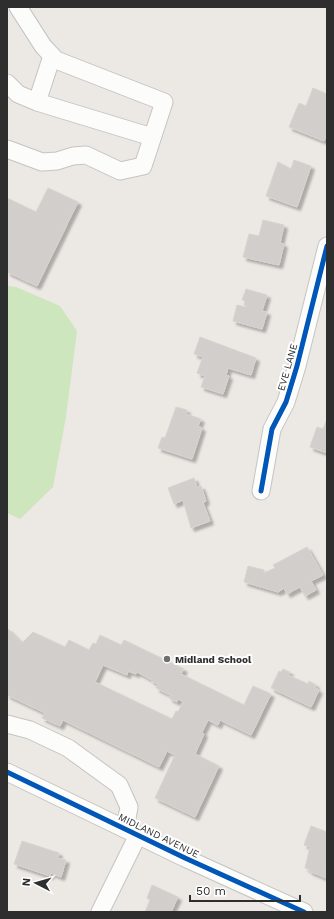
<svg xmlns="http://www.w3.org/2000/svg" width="334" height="919" font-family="'Work Sans',sans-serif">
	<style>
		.green { fill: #cee6be }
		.building { fill: #d1cecb; stroke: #d7d4d0; fill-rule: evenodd; filter: url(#shadow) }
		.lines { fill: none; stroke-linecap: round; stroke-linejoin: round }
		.minor-casing { stroke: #c5c4c5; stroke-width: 19 }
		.minor { stroke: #fcfcfb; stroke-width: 17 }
		.cycleway-casing { stroke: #fff; stroke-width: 8 }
		.cycleway { stroke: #0057b8; stroke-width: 5 }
		.poi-dot { fill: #706f6e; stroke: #fff; stroke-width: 1.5 }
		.labels { text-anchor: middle; stroke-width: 4; stroke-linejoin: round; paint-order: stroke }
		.street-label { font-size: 10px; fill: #2e2e2e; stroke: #fff }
		.poi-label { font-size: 10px; font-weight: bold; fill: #2e2e2e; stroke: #fff; text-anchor: start }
	</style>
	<defs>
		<filter id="shadow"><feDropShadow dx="3.5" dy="3.5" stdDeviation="1" flood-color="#0004"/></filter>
	</defs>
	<rect width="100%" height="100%" fill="#ece8e4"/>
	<!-- green -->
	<polygon class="green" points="7,286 16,287 60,306 77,331 66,417 53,487 20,519 7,513"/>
	<!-- building -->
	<g class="building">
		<polygon points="313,88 327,94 327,133 324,141 289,127 299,103 306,106"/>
		<polygon points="294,160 311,166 297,207 266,196 278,162 291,169"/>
		<polygon points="48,188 78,202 37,286 7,272 7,198 36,212"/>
		<polygon points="263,220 284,225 280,243 284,244 279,265 243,257 249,234 259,236"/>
		<polygon points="246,289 267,295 262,311 267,312 262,329 233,321 237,305 246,307 247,306 244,305 245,301 242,300"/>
		<polygon points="200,337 256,358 251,375 228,368 226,375 229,376 223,394 201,387 205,376 197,373 203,357 194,354"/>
		<polygon points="176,407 187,410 186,414 201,419 198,426 202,428 192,459 158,448 162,437 165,438"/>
		<polygon points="327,419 327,453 310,447 317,427 323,429"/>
		<polygon points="194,478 197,487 201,486 206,501 203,503 210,521 191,528 183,500 174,504 168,488"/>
		<polygon points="307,547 323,575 311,581 316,590 305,596 300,587 287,594 284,588 278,592 244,582 248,566 264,570 264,573 275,568 273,565"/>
		<path d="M7 628 22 643 33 632 65 647 69 640 89 650 93 643 96 644 100 635 121 645 124 640 184 669 181 674 244 705 253 686 271 694 251 735 220 720 218 725 208 720 202 732 204 734 195 754 219 766 195 817 155 798 175 755 167 751 159 767 63 720 60 726 42 718 45 713 7 695ZM103 665 127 675 128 671 136 674 137 672 152 680 151 681 158 684 156 688 170 695 169 698 177 702 178 699 183 702 178 712 176 711 172 719 95 682Z"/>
		<polygon points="283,669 290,672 288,675 308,684 309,681 316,685 315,688 319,690 311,707 271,688 279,671 281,672"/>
		<polygon points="311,826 327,832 326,878 309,871 309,869 305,868 310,847 304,845"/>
		<polygon points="22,841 59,853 58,858 66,860 61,877 51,873 50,876 14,864"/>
		<polygon points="152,885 178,897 171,912 145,912 150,900 147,898"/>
	</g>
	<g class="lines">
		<!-- minor casing -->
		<g class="minor-casing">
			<g id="minor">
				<polyline points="7,83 18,94 37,102 152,137"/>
				<polyline points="37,102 52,56"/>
				<polyline points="7,149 42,162 57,161 73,156 86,155 120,171 143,166 164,102 56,60 43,46 18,7"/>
				<polyline points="261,491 272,429 286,402 297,366 327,246"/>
				<polyline points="7,724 30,730 68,748 119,785 129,807 125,829"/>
				<polyline points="7,772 185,858 304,912"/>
				<polyline points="100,912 138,835"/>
			</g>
		</g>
		<!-- minor -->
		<use href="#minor" class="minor"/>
		<!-- cycleway casing -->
		<g class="cycleway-casing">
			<g id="cycleway">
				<polyline points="261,491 272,429 286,402 297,366 327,246"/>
				<polyline points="7,772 185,858 304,912"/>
			</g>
		</g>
		<!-- cycleway -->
		<use href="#cycleway" class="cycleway"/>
	</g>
	<!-- markers -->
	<circle class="poi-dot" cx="167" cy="659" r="4"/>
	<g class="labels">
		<!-- street labels -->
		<g class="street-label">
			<text transform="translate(287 367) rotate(-74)" y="4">EVE LANE</text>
			<text transform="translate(159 835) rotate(26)" y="4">MIDLAND AVENUE</text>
		</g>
		<!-- poi labels -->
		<g class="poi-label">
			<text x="175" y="663">Midland School</text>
		</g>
	</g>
	<!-- border -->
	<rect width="334" height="919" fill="none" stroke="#2e2e2e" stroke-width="16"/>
	<!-- north arrow -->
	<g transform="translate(36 883) rotate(276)" stroke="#ffffff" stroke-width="3" paint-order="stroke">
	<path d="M0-3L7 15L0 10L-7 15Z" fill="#2e2e2e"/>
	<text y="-6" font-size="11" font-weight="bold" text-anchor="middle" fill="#2e2e2e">N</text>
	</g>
	<!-- scale -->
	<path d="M190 895v6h110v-6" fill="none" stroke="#2e2e2e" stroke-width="2"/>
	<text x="196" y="895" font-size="12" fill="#2e2e2e" stroke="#ffffff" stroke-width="3" paint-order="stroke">50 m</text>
</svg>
